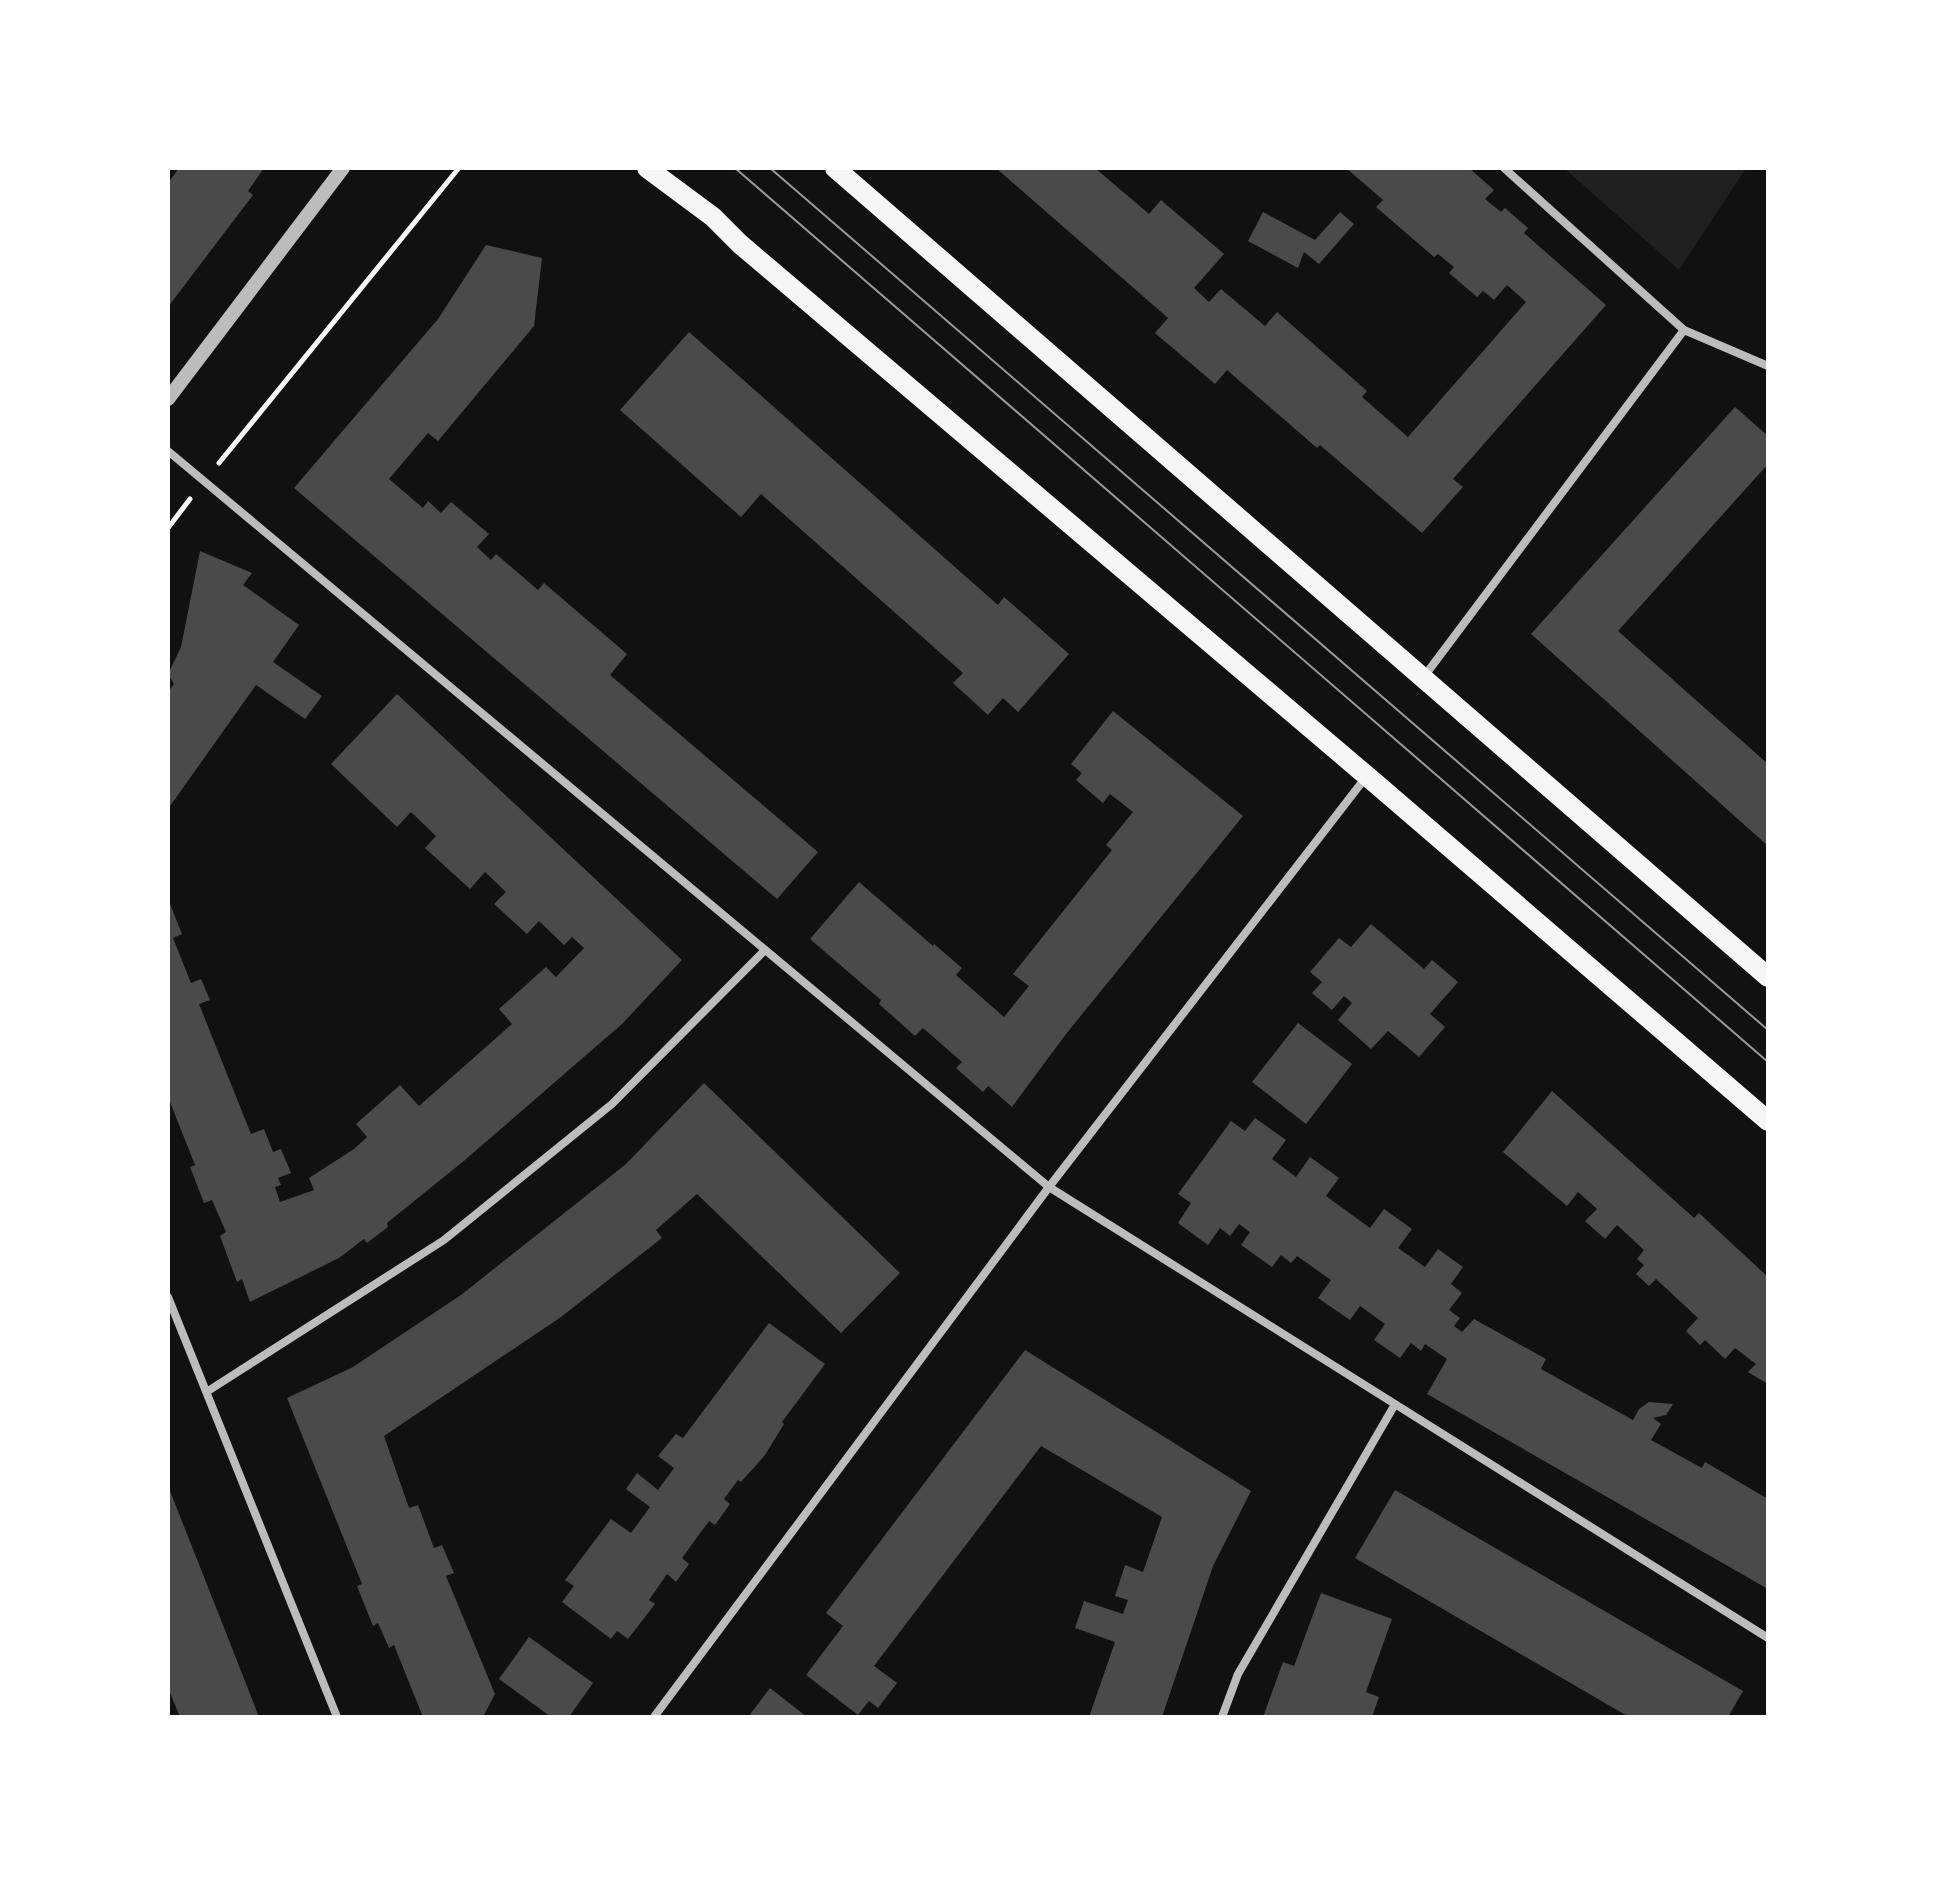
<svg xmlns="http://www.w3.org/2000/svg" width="1936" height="1885" font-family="Karla,sans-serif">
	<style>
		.green { fill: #202020 }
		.building { fill: #4a4a4a }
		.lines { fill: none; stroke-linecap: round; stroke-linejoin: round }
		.path { stroke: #f5f5f5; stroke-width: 5 }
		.minor { stroke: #bcbcbc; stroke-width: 8 }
		.tertiary { stroke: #bcbcbc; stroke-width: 14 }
		.primary { stroke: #f5f5f5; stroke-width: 20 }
		.tram { stroke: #9a9a9a; stroke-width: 2 }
	</style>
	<rect width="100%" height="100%" fill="#111"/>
	<!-- green -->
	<polygon class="green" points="1564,168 1746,168 1679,270"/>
	<!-- building -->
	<g class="building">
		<polygon points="179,168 264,168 248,191 253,195 168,307 168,183"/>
		<polygon points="996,168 1095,168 1149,214 1161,200 1224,254 1194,288 1209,302 1221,289 1265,326 1277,312 1367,391 1362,397 1408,437 1526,302 1507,285 1494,300 1483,291 1477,297 1449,273 1454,267 1438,254 1434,257 1376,207 1383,200 1346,168 1469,168 1494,190 1485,199 1501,212 1505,208 1528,228 1524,233 1606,305 1453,479 1463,487 1422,533 1320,445 1317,448 1227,370 1215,384 1155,333 1168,318"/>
		<polygon points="1263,212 1315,240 1340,212 1354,224 1319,264 1304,252 1298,268 1248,241"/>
		<polygon points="486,245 542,258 534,326 438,441 428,433 389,479 423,508 428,501 441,513 451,502 489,534 477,547 491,560 496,554 538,590 544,583 627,654 610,675 818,852 777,899 294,488 438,319"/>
		<polygon points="689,332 998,605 1004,597 1069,654 1018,712 1003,698 988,715 953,683 963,673 761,494 741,517 620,410"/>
		<polygon points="1735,407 1768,436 1768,464 1618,631 1768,764 1768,846 1531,634"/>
		<polygon points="200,551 252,573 243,585 299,625 273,662 322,696 305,719 256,685 168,809 168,692 174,684 168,674 181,647"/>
		<polygon points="397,694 682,960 622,1024 465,1160 387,1223 388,1227 367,1243 364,1239 339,1258 250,1302 242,1279 237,1282 220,1236 226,1232 212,1200 204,1203 190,1167 195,1165 168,1097 168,899 182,934 173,938 191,983 201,979 210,1000 199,1004 251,1134 264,1129 273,1152 281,1149 291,1173 278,1178 281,1185 275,1187 280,1202 314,1190 309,1178 354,1149 367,1137 356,1124 400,1085 419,1106 512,1024 499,1009 546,967 556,977 584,948 572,937 564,945 539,921 527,934 494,904 506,892 485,872 470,889 425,848 436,836 411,812 397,827 331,764"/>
		<polygon points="1113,711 1243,816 1066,1034 1012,1107 988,1086 983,1092 956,1068 962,1062 923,1028 915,1036 879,1004 881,1000 810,939 859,882 933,946 934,944 962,968 956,975 1004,1017 1029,986 1013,974 1112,850 1106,845 1133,812 1110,794 1103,803 1076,780 1082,773 1071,764"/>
		<polygon points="1371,924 1424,969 1432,960 1458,982 1430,1014 1445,1027 1419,1057 1388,1031 1371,1049 1338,1020 1352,1003 1344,996 1332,1010 1312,993 1322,982 1310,972 1339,938 1351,947"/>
		<polygon points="1298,1023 1352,1064 1306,1124 1252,1082"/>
		<polygon points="704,1083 900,1273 841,1333 697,1194 656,1230 662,1238 561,1317 384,1436 409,1508 418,1505 434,1548 442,1545 454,1573 446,1576 495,1694 483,1717 423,1717 394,1645 389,1648 378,1623 373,1626 357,1586 362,1584 287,1398 353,1367 461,1295 626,1164"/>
		<polygon points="1552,1091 1694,1218 1699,1213 1768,1277 1768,1384 1748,1372 1756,1364 1735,1348 1725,1359 1705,1340 1700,1345 1686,1331 1698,1318 1656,1279 1649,1286 1636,1274 1644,1265 1637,1259 1644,1250 1617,1225 1605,1239 1585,1221 1597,1209 1578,1192 1567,1206 1503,1152"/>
		<polygon points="1255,1118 1286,1140 1272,1159 1296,1177 1310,1157 1339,1178 1326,1196 1370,1228 1384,1209 1412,1229 1398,1248 1425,1267 1438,1249 1463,1267 1451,1284 1462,1293 1449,1310 1460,1318 1454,1326 1462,1332 1474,1319 1546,1359 1541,1369 1633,1420 1639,1409 1649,1402 1673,1404 1666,1415 1653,1418 1661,1424 1651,1440 1702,1468 1705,1462 1768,1499 1768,1589 1427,1394 1447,1359 1425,1344 1421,1351 1411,1343 1400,1358 1374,1340 1385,1324 1360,1306 1350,1320 1318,1298 1331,1280 1297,1256 1291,1263 1281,1255 1272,1267 1241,1245 1250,1232 1239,1224 1230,1236 1220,1228 1208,1245 1178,1223 1191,1203 1178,1194 1231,1121 1245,1131"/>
		<polygon points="769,1323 825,1364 782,1422 784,1424 765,1455 741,1482 738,1480 724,1499 730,1504 715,1525 709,1521 682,1558 689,1564 676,1582 667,1574 649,1600 655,1604 628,1639 617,1631 611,1639 562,1602 574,1586 565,1580 611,1519 631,1533 650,1507 626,1489 637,1473 658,1490 674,1468 658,1456 676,1434 683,1438"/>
		<polygon points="1025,1350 1251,1491 1213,1566 1162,1717 1089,1717 1115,1642 1075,1628 1084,1601 1123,1614 1128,1600 1115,1596 1125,1565 1143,1572 1162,1517 1041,1446 874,1666 897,1683 878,1708 869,1701 858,1715 806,1675 843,1626 826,1613"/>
		<polygon points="168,1486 221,1620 259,1717 180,1717 168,1688"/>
		<polygon points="1395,1490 1743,1691 1728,1717 1629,1717 1355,1558"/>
		<polygon points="1321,1593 1392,1619 1366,1692 1379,1697 1372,1717 1263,1717 1283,1662 1294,1666"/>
		<polygon points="529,1637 593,1683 569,1717 551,1717 499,1679"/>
		<polygon points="770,1688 807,1717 748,1717"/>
	</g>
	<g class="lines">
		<!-- path -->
		<g class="path">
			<polyline points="219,463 458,169"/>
			<polyline points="168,528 190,499"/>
		</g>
		<!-- minor -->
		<g class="minor">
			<polyline points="1504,168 1684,330 1768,366"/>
			<polyline points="168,451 1049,1187 1768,1638"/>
			<polyline points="1423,678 1684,330"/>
			<polyline points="168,1297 337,1717"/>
			<polyline points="208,1391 444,1240 612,1104 765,950"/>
			<polyline points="654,1717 1049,1187 1366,777"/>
			<polyline points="1222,1717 1238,1674 1394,1406"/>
		</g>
		<!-- tertiary -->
		<polyline class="tertiary" points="168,399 343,168"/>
		<!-- primary -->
		<g class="primary">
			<polyline points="647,168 713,217 740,244 1367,776 1768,1121"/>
			<polyline points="835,168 1768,977"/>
		</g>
		<!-- tram -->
		<g class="tram">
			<polyline points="735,168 1768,1062"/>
			<polyline points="770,168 1768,1030"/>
		</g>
	</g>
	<!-- border -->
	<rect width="1936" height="1885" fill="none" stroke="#ffffff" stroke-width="340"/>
</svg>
